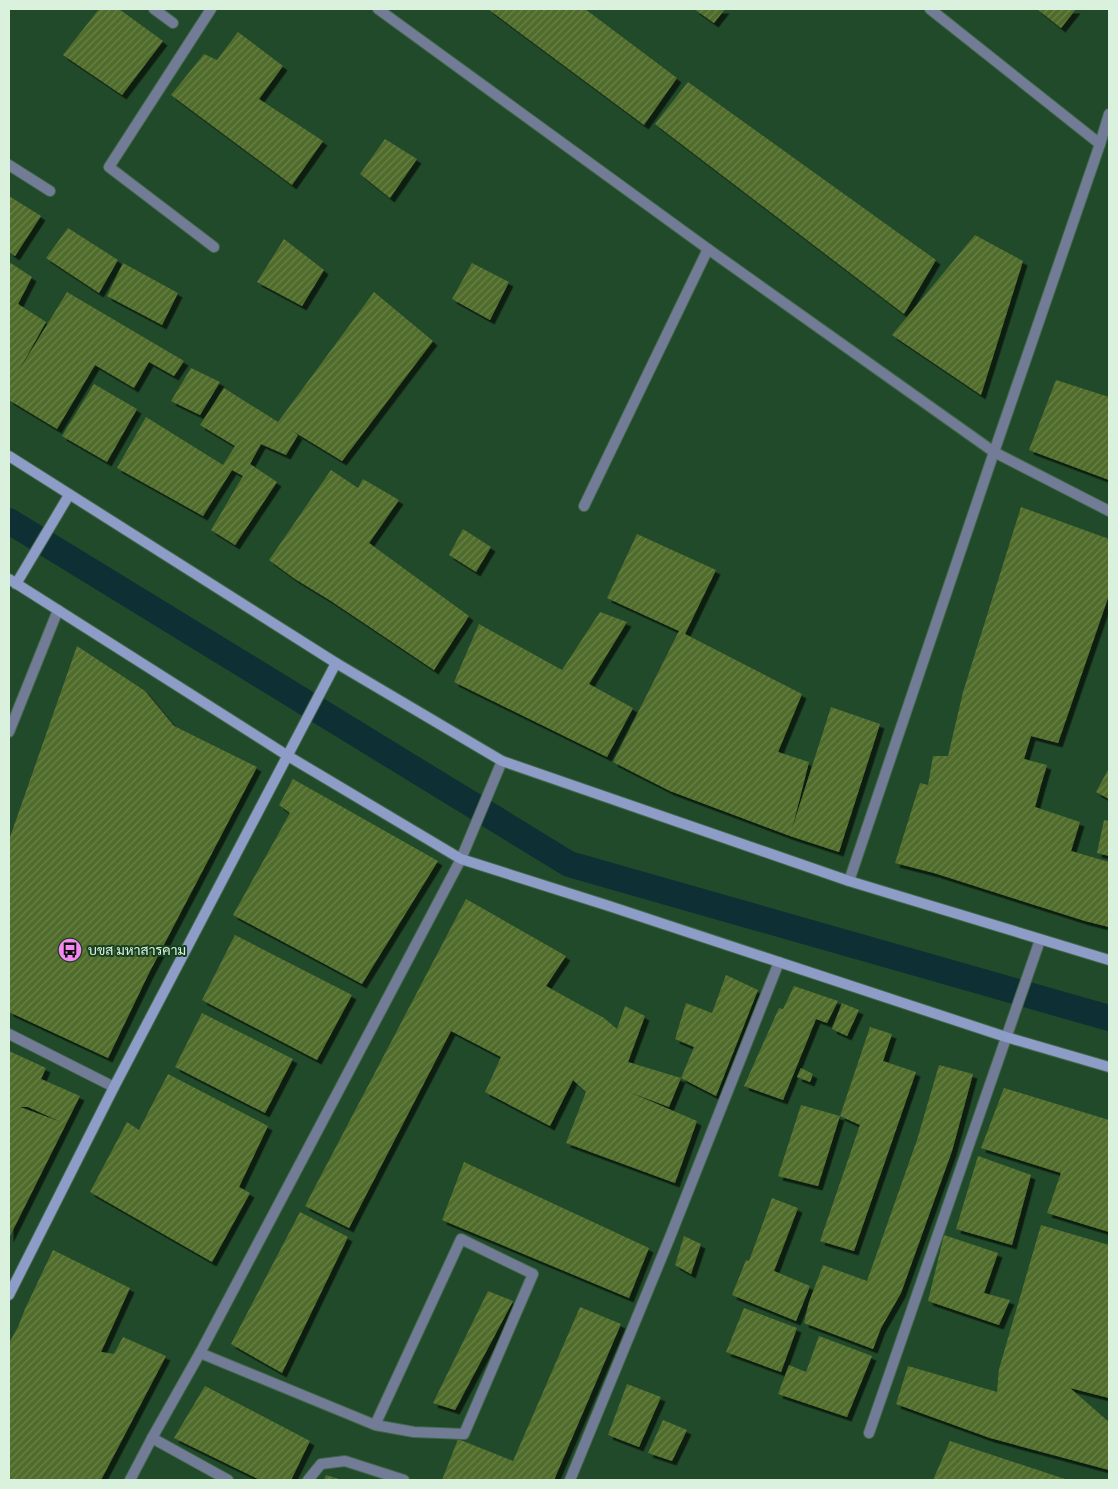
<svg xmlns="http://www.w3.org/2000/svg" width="1118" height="1489" font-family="'Source Sans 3',Sarabun,sans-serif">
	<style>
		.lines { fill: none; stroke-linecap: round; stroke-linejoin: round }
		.canal { stroke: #0e2f34; stroke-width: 26 }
		.building { fill: url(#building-hatch); fill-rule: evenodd; filter: url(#shadow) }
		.lane-casing { stroke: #42684a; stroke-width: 12 }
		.street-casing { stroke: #42684a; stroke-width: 12 }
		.secondary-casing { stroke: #42684a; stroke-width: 12 }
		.lane { stroke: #727c97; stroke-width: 10 }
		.street { stroke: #727c97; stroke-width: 10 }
		.secondary { stroke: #8d9dc8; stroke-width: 10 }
		.labels { text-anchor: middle; stroke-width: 4; stroke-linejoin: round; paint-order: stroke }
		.poi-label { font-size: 14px; fill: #daf1dd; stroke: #163f20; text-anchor: start }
	</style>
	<defs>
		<pattern id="building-hatch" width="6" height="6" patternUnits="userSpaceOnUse" patternTransform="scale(1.25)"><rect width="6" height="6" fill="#506c2c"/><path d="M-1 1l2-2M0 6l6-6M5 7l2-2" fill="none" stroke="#69814a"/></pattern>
		<filter id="shadow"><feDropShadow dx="4.5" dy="4.5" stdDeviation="0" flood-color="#0009"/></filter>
	</defs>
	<rect width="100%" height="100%" fill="#214a2a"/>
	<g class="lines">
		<!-- canal -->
		<polyline class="canal" points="9,521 569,864 1109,1018"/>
	</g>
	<!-- building -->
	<g class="building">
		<polygon points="99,9 119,9 163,41 122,95 63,55"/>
		<polygon points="488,9 585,9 677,78 644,125"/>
		<polygon points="694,9 725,9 714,23"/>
		<polygon points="1037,9 1076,9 1061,28"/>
		<polygon points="238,32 283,66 259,99 323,141 292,185 171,95 204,54 217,60"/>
		<polygon points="688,82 936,260 904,314 655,124"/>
		<polygon points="385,139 417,159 390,198 360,174"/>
		<polygon points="9,196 41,216 15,256 9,252"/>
		<polygon points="68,228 118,260 99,293 46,258"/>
		<polygon points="975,235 1023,261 981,395 892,335"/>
		<polygon points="284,239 324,270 302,306 257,282"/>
		<polygon points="9,262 32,277 18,304 46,322 18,372 67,292 184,361 174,376 149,362 134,388 95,365 57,429 9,400"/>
		<polygon points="123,263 178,293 162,325 107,296"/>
		<polygon points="472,263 509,282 490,320 452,299"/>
		<polygon points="374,292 433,341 342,461 291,430 298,435 286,455 261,444 250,464 277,482 235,545 211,530 243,476 232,470 203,516 117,468 146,417 223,465 235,446 200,425 224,388 278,422"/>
		<polygon points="191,368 220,382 200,415 171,401"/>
		<polygon points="1056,380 1109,397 1109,480 1029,450"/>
		<polygon points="94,384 137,409 107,462 62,436"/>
		<polygon points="331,470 358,488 363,479 399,500 369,543 469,616 434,670 331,601 295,579 269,560"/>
		<polygon points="1021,507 1109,539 1109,595 1058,743 1031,736 1024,759 1047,765 1041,785 1035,807 1080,822 1071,851 1109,862 1109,927 1085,921 934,873 895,863 920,783 928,785 933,756 948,756 963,692"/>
		<polygon points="463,529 491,547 476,572 449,555"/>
		<polygon points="637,534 716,570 685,634 802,694 778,752 809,762 792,829 831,707 880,724 839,852 790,836 670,791 613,762 679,631 607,598"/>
		<polygon points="600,612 627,622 589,684 633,708 607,757 454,682 479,624 562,670"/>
		<polygon points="77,646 145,691 174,726 257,767 149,973 108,1058 9,1012 9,840"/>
		<polygon points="1109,768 1109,799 1096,792"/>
		<polygon points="293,779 438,861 362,984 233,915 290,813 279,805"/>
		<polygon points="1104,820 1109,821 1109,856 1097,853"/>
		<polygon points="466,899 566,956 546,986 604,1018 617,1029 625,1006 645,1016 628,1062 681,1078 694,1047 675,1039 686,1003 712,1013 726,975 758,990 716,1096 681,1078 669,1107 629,1092 697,1121 675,1183 566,1143 586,1092 573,1080 550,1126 485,1092 501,1057 451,1031 349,1228 305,1206"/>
		<polygon points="235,935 352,995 317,1060 202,1000"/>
		<polygon points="794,986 838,1001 827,1023 816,1019 783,1100 744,1086 779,1008 783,1009"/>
		<polygon points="842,1003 859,1010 847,1036 832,1029"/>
		<polygon points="202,1013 293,1059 265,1113 175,1067"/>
		<polygon points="870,1027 892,1034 883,1061 916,1072 854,1251 820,1241 860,1125 840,1116 818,1186 778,1176 801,1105 840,1116"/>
		<path d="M9 1051 46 1068 41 1079 80 1096 9 1238ZM20 1107H28L61 1122Z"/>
		<polygon points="939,1065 973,1074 952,1151 901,1293 881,1328 873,1349 804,1323 809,1302 823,1265 867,1281 917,1140"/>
		<polygon points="801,1068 813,1074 810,1082 797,1077"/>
		<polygon points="168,1074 268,1126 239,1187 250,1193 212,1262 90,1192 127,1122 139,1130"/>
		<polygon points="1004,1088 1109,1120 1109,1232 1047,1213 1061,1173 981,1148"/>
		<polygon points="978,1156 1031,1175 1012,1245 956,1229"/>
		<polygon points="464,1162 649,1248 629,1298 442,1220"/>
		<polygon points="772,1198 798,1208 774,1271 810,1286 796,1321 732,1295 746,1260 749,1261"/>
		<polygon points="300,1212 348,1237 282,1373 231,1344"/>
		<polygon points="1041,1225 1109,1245 1109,1398 1070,1388 1109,1422 1109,1470 990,1438 896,1404 908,1366 997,1392 999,1369"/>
		<polygon points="944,1235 998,1253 984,1293 1010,1300 999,1325 928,1301"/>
		<polygon points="684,1236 701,1244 691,1274 675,1265"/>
		<polygon points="53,1250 130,1288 101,1352 114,1354 123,1337 166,1356 101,1480 9,1480 9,1343 18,1327 25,1309"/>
		<polygon points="488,1291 513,1301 455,1410 433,1403"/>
		<polygon points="580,1307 621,1324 554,1480 442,1480 458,1439 513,1461"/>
		<polygon points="744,1308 797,1328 781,1372 726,1352"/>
		<polygon points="819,1336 872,1356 847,1417 778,1394 789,1365 806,1372"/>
		<polygon points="627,1384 661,1397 639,1447 608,1435"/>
		<polygon points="205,1386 310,1441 291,1480 260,1480 174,1438"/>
		<polygon points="663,1420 687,1430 672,1461 648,1453"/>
		<polygon points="950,1441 1068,1480 933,1480"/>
		<polygon points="326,1475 342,1480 324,1480"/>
	</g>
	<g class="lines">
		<!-- lane casing -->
		<g class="lane-casing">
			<g id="lane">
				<polyline points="211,9 109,167 214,247"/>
				<polyline points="930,9 1100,144"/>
				<polyline points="584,506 708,249"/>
				<polyline points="200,1353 375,1425 414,1432 464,1434 533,1274 461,1239 375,1425"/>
			</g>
		</g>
		<!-- street casing -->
		<g class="street-casing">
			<g id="street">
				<polyline points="154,9 173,23"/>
				<polyline points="378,9 708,249 994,452 1109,511"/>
				<polyline points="9,165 50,191"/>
				<polyline points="9,732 58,610"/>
				<polyline points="849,881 994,452 1100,144 1109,114"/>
				<polyline points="9,1034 114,1087"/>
				<polyline points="869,1433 1040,940"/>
				<polyline points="152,1438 228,1480"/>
				<polyline points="130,1480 152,1438 200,1353 461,859 502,761"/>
				<polyline points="308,1480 321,1464 345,1461 404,1480"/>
				<polyline points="570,1480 670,1237 779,962"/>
			</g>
		</g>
		<!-- secondary casing -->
		<g class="secondary-casing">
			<g id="secondary">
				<polyline points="9,456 336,663 502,761 849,881 1109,960"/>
				<polyline points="9,579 288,756 461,859 609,906 1006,1037 1109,1067"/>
				<polyline points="16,584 69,495"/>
				<polyline points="9,1295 114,1087 336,663"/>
			</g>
		</g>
		<!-- lane -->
		<use href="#lane" class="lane"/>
		<!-- street -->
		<use href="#street" class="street"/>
		<!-- secondary -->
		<use href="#secondary" class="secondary"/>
	</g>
	<!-- icons -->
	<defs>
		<g id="bus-disc" transform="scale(1.25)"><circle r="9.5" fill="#f589ef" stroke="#163f20"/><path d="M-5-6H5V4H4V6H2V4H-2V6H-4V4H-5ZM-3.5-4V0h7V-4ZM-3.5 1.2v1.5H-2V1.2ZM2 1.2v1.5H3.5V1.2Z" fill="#111"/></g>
	</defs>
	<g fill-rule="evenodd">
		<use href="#bus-disc" x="70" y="950"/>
	</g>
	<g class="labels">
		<!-- poi labels -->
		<g class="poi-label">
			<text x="88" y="955">บขส มหาสารคาม</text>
		</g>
	</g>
	<!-- border -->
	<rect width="1118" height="1489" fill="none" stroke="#daf1dd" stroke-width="20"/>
</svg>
